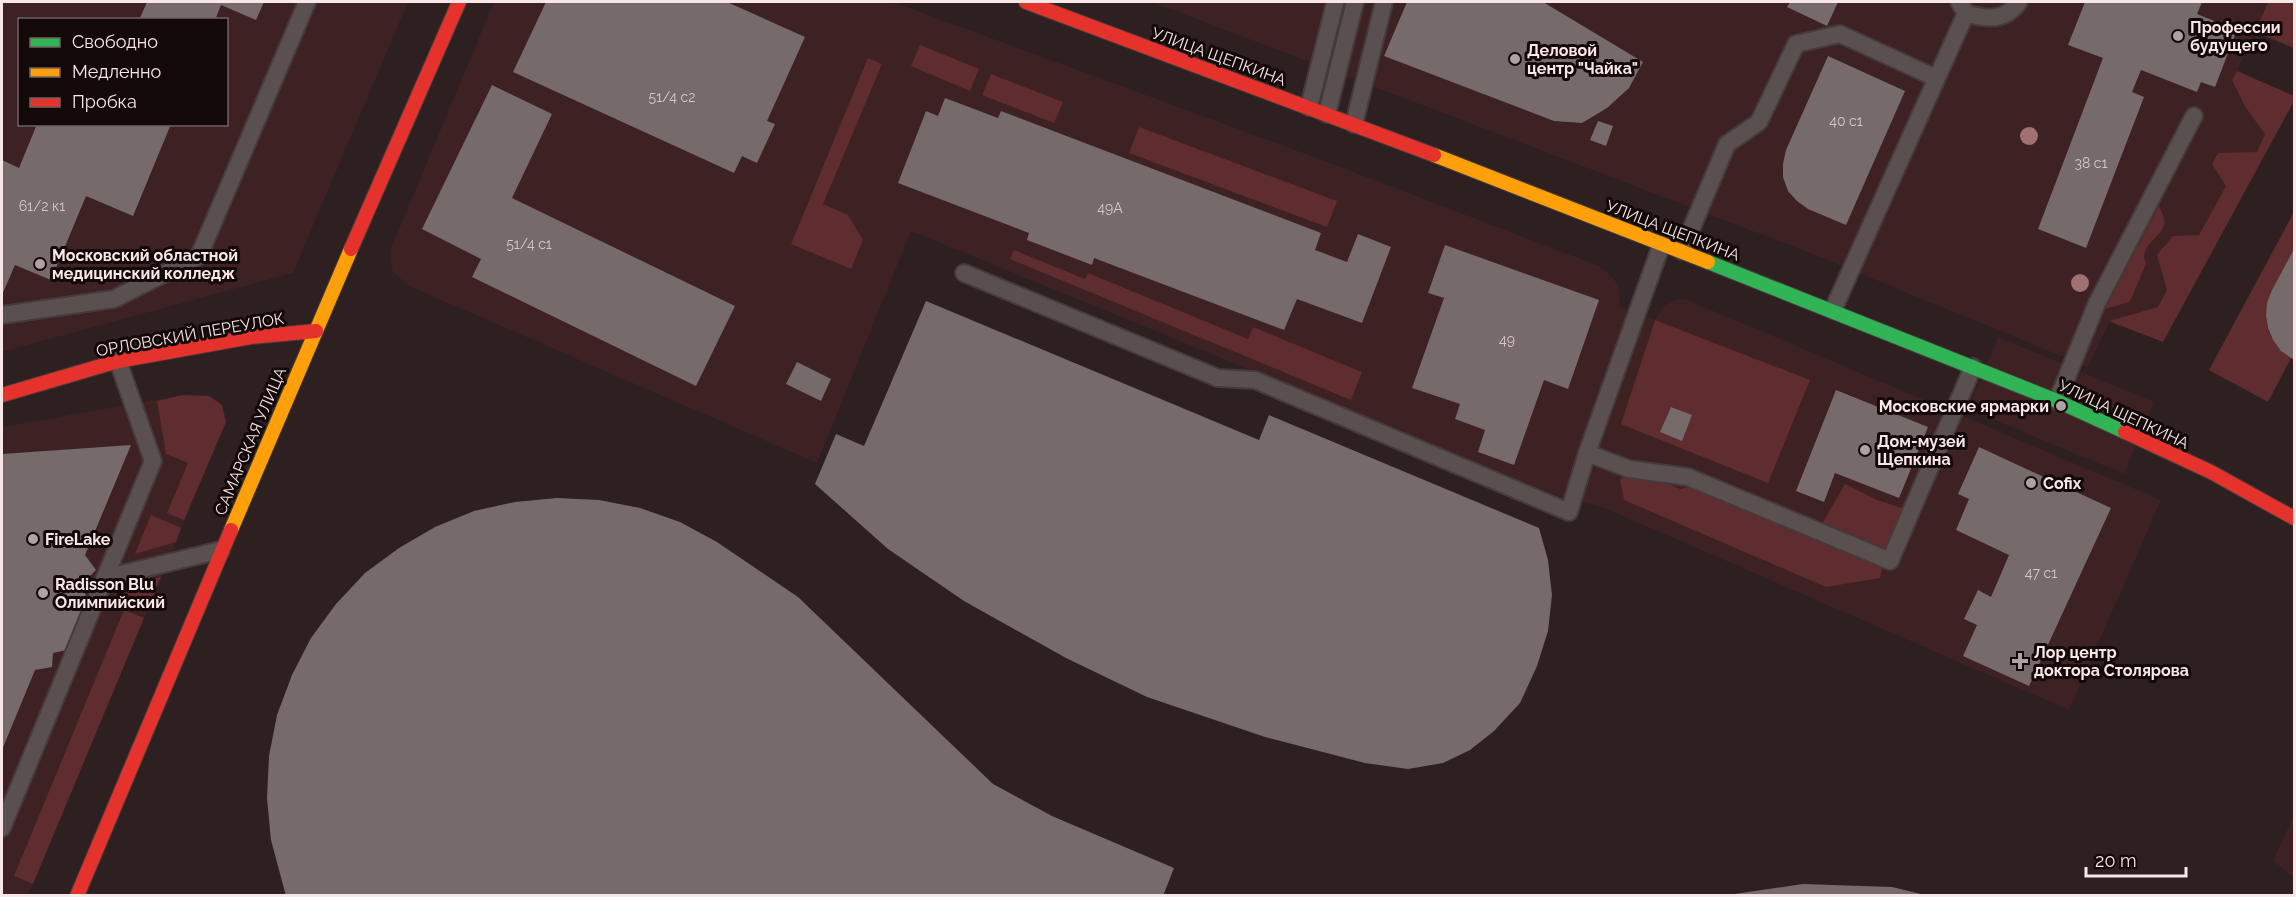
<svg xmlns="http://www.w3.org/2000/svg" width="2296" height="897" font-family="Raleway,sans-serif">
	<style>
		.built { fill: #3e2122; fill-rule: evenodd }
		.green { fill: #5f2c30; fill-rule: evenodd }
		.building { fill: #766a6a }
		.lines { fill: none; stroke-linecap: round; stroke-linejoin: round }
		.lane-casing { stroke: #463b3b; stroke-width: 20 }
		.fast-casing { stroke: #463b3b; stroke-width: 16 }
		.slow-casing { stroke: #463b3b; stroke-width: 16 }
		.jam-casing { stroke: #463b3b; stroke-width: 16 }
		.lane { stroke: #5a5050; stroke-width: 16 }
		.fast { stroke: #30b455; stroke-width: 14 }
		.slow { stroke: #ff9f0a; stroke-width: 14 }
		.jam { stroke: #e5322d; stroke-width: 14 }
		.tree { fill: #a07072 }
		.poi-dot { fill: #b2a1a1; stroke: #140909; stroke-width: 2 }
		.labels { text-anchor: middle; stroke-width: 6; stroke-linejoin: round; paint-order: stroke }
		.number-label { font-size: 14px; fill: #d8c7c7 }
		.poi-label { font-size: 16px; font-weight: bold; fill: #f9e6e6; stroke: #140909; text-anchor: start }
		.street-label { font-size: 16px; fill: #f9e6e6; stroke: #140909 }
	</style>
	<rect width="100%" height="100%" fill="#2e2021"/>
	<!-- built -->
	<g class="built">
		<path d="M2 2H408L293 273 2 352ZM20 20H226V124H20Z"/>
		<polygon points="494,2 893,2 1322,160 1599,266 1614,279 1619,289 1620,307 1655,320 1664,306 1675,300 1685,299 2161,500 2069,710 1607,509 1551,493 911,231 817,463 409,286 393,272 390,259 392,246"/>
		<polygon points="1152,2 2268,2 2237,71 2294,96 2294,101 2163,342 2109,322 2088,367 1805,251"/>
		<polygon points="1998,337 2154,402 2124,474 1968,409"/>
		<polygon points="183,395 209,396 222,405 226,422 28,895 2,896 2,427"/>
		<polygon points="2294,815 2294,877 2273,861"/>
	</g>
	<!-- green -->
	<g class="green">
		<polygon points="2268,2 2294,2 2294,48 2255,32"/>
		<polygon points="920,45 979,69 970,91 911,66"/>
		<polygon points="868,58 882,64 823,204 848,215 863,240 851,269 791,244"/>
		<polygon points="2237,71 2294,96 2294,101 2163,342 2109,321 2158,307 2167,290 2157,255 2173,236 2199,235 2226,186 2212,164 2218,153 2257,152 2265,134 2246,108 2232,80"/>
		<polygon points="991,74 1063,102 1054,123 982,95"/>
		<polygon points="1139,127 1337,201 1327,227 1129,153"/>
		<path d="M2159 206C2161 211 2166 219 2164 225 2159 240 2138 246 2146 264L2131 299 2129 302 2105 309Z"/>
		<path d="M2294 212C2294 223 2296 240 2294 250 2291 259 2284 267 2280 275 2262 307 2258 334 2291 358L2268 402 2209 370Z"/>
		<polygon points="1014,250 1085,279 1088,273 1248,339 1253,327 1362,372 1351,400 1010,259"/>
		<path d="M1655 320 1810 380 1768 483 1621 424ZM1671 407 1692 415 1681 440 1660 432Z"/>
		<polygon points="183,395 209,396 222,405 226,422 184,520 167,513 188,463 166,454 157,401"/>
		<polygon points="1639,470 1680,489 1700,484 1738,488 1760,496 1766,516 1786,507 1820,527 1845,484 1877,500 1905,509 1886,551 1880,578 1826,587 1624,500 1620,479"/>
		<polygon points="151,515 181,528 176,542 135,554"/>
		<polygon points="161,577 150,603 124,593 127,585"/>
		<polygon points="124,610 144,618 33,884 14,876"/>
	</g>
	<!-- building -->
	<g class="building">
		<polygon points="147,2 264,2 256,20 221,5 215,20 139,20"/>
		<polygon points="546,2 727,2 805,37 767,121 775,124 757,163 742,156 734,173 513,72"/>
		<polygon points="1407,2 1543,2 1643,62 1629,88 1607,108 1582,123 1554,121 1384,56"/>
		<polygon points="1790,2 1838,2 1827,26 1787,7"/>
		<polygon points="2085,2 2202,2 2197,14 2237,30 2215,87 2201,82 2197,92 2141,70 2132,92 2144,97 2086,248 2038,229 2103,58 2068,45"/>
		<polygon points="1828,56 1905,91 1846,225 1808,209 1797,201 1788,191 1783,177 1783,164 1786,150"/>
		<polygon points="492,85 552,114 512,198 735,306 696,386 472,277 481,259 422,229"/>
		<polygon points="945,98 998,118 1001,111 1321,233 1315,250 1347,262 1358,234 1391,247 1362,323 1297,299 1284,330 1094,258 1092,265 1027,240 1029,233 898,183 926,111 938,116"/>
		<polygon points="1598,121 1613,126 1606,146 1590,140"/>
		<polygon points="37,124 171,124 133,216 86,196 51,280 15,265 2,295 2,160 19,168"/>
		<polygon points="1445,245 1599,300 1568,389 1544,380 1514,465 1478,452 1485,430 1455,419 1460,404 1412,388 1444,298 1428,293"/>
		<polygon points="2294,249 2294,360 2281,351 2273,340 2268,328 2266,316 2267,303 2272,290"/>
		<polygon points="926,301 1259,440 1269,415 1539,528 1548,560 1552,595 1548,631 1537,666 1520,703 1494,731 1470,750 1443,763 1408,769 1365,763 1265,737 1147,697 1066,658 964,601 888,549 815,484 836,434 864,446"/>
		<polygon points="797,362 831,379 821,401 786,384"/>
		<polygon points="1836,390 1928,427 1899,498 1835,473 1824,502 1796,491"/>
		<polygon points="1671,407 1692,415 1682,441 1660,432"/>
		<polygon points="131,445 85,555 96,570 82,584 88,602 67,650 53,653 52,667 35,670 2,750 2,454"/>
		<polygon points="1979,447 2111,508 2029,686 1963,656 1977,625 1964,619 1978,590 1991,597 2009,555 1956,530 1969,499 1958,494"/>
		<polygon points="557,498 599,500 640,508 680,522 717,542 798,597 993,784 1052,816 1174,868 1163,896 286,896 271,840 267,798 269,756 277,715 292,675 311,638 336,604 365,573 399,548 435,527 474,511 515,502"/>
		<polygon points="1803,884 1892,887 1925,895 1721,896"/>
	</g>
	<g class="lines">
		<!-- lane casing -->
		<g class="lane-casing">
			<g id="lane">
				<path d="M1966 13C1987 20 2005 21 2019 2"/>
				<polyline points="1309,107 1335,3"/>
				<polyline points="1327,114 1355,2"/>
				<polyline points="1354,124 1384,2"/>
				<polyline points="1682,251 1727,144 1759,122 1796,44 1840,34 1936,78"/>
				<polyline points="964,273 1218,378 1255,380 1569,512 1587,453 1662,243"/>
				<polyline points="1833,310 1966,13 1959,2"/>
				<polyline points="2,315 114,299 199,256 307,2"/>
				<polyline points="2057,401 2097,303 2194,116"/>
				<polyline points="1587,453 1629,469 1688,477 1890,561 1973,367"/>
				<polyline points="105,578 221,550"/>
				<polyline points="2,828 153,461 118,361"/>
			</g>
		</g>
		<!-- fast casing -->
		<g class="fast-casing">
			<polyline id="fast" points="1708,262 2057,401 2125,432"/>
		</g>
		<!-- slow casing -->
		<g class="slow-casing">
			<g id="slow">
				<polyline points="1434,155 1708,262"/>
				<polyline points="231,530 351,249"/>
			</g>
		</g>
		<!-- jam casing -->
		<g class="jam-casing">
			<g id="jam">
				<polyline points="1026,2 1434,155"/>
				<polyline points="351,249 459,2"/>
				<polyline points="2,395 118,361 251,337 316,331"/>
				<polyline points="2125,432 2211,472 2294,518"/>
				<polyline points="77,896 231,530"/>
			</g>
		</g>
		<!-- lane -->
		<use href="#lane" class="lane"/>
		<!-- fast -->
		<use href="#fast" class="fast"/>
		<!-- slow -->
		<use href="#slow" class="slow"/>
		<!-- jam -->
		<use href="#jam" class="jam"/>
	</g>
	<!-- trees -->
	<g class="tree">
		<circle cx="2029" cy="136" r="9"/>
		<circle cx="2080" cy="283" r="9"/>
	</g>
	<!-- markers -->
	<g class="poi-dot">
		<circle cx="2178" cy="36" r="6"/>
		<circle cx="1515" cy="59" r="6"/>
		<circle cx="40" cy="264" r="6"/>
		<circle cx="2061" cy="406" r="6"/>
		<circle cx="1865" cy="450" r="6"/>
		<circle cx="2031" cy="483" r="6"/>
		<circle cx="33" cy="539" r="6"/>
		<circle cx="43" cy="593" r="6"/>
		<path d="M2017 652h6v6h6v6h-6v6h-6v-6h-6v-6h6z"/>
	</g>
	<g class="labels">
		<!-- number labels -->
		<g class="number-label">
			<text x="672" y="102">51/4 с2</text>
			<text x="1846" y="126">40 с1</text>
			<text x="2091" y="168">38 с1</text>
			<text x="42" y="211">61/2 к1</text>
			<text x="1110" y="213">49А</text>
			<text x="529" y="249">51/4 с1</text>
			<text x="1507" y="345">49</text>
			<text x="2041" y="578">47 с1</text>
		</g>
		<!-- poi labels -->
		<g class="poi-label">
			<text x="2190" y="33">Профессии<tspan x="2190" dy="18">будущего</tspan></text>
			<text x="1527" y="56">Деловой<tspan x="1527" dy="18">центр "Чайка"</tspan></text>
			<text x="52" y="261">Московский областной<tspan x="52" dy="18">медицинский колледж</tspan></text>
			<text x="2049" y="412" text-anchor="end">Московские ярмарки</text>
			<text x="1877" y="447">Дом-музей<tspan x="1877" dy="18">Щепкина</tspan></text>
			<text x="2043" y="489">Cofix</text>
			<text x="45" y="545">FireLake</text>
			<text x="55" y="590">Radisson Blu<tspan x="55" dy="18">Олимпийский</tspan></text>
			<text x="2034" y="658">Лор центр<tspan x="2034" dy="18">доктора Столярова</tspan></text>
		</g>
		<!-- street labels -->
		<g class="street-label">
			<text transform="translate(1219 56) rotate(20)" y="6">УЛИЦА ЩЕПКИНА</text>
			<text transform="translate(1673 230) rotate(21)" y="6">УЛИЦА ЩЕПКИНА</text>
			<text transform="translate(190 334) rotate(-10)" y="6">ОРЛОВСКИЙ ПЕРЕУЛОК</text>
			<text transform="translate(2124 414) rotate(25)" y="6">УЛИЦА ЩЕПКИНА</text>
			<text transform="translate(250 441) rotate(-67)" y="6">САМАРСКАЯ УЛИЦА</text>
		</g>
	</g>
	<!-- border -->
	<rect width="2296" height="897" fill="none" stroke="#f9e6e6" stroke-width="6"/>
	<!-- legend -->
	<rect x="18" y="18" width="210" height="108" fill="#140909" stroke="#706161" stroke-width="1.5"/>
	<rect x="30" y="38" width="30" height="9" fill="#30b455" stroke="#706161" stroke-width="1.5"/>
	<text x="72" y="48" font-size="18" fill="#f9e6e6">Свободно</text>
	<rect x="30" y="68" width="30" height="9" fill="#ff9f0a" stroke="#706161" stroke-width="1.5"/>
	<text x="72" y="78" font-size="18" fill="#f9e6e6">Медленно</text>
	<rect x="30" y="98" width="30" height="9" fill="#e5322d" stroke="#706161" stroke-width="1.5"/>
	<text x="72" y="108" font-size="18" fill="#f9e6e6">Пробка</text>
	<!-- scale -->
	<path d="M2086 867v9h100v-9" fill="none" stroke="#f9e6e6" stroke-width="3"/>
	<text x="2095" y="867" font-size="18" fill="#f9e6e6" stroke="#140909" stroke-width="4.5" paint-order="stroke">20 m</text>
</svg>
